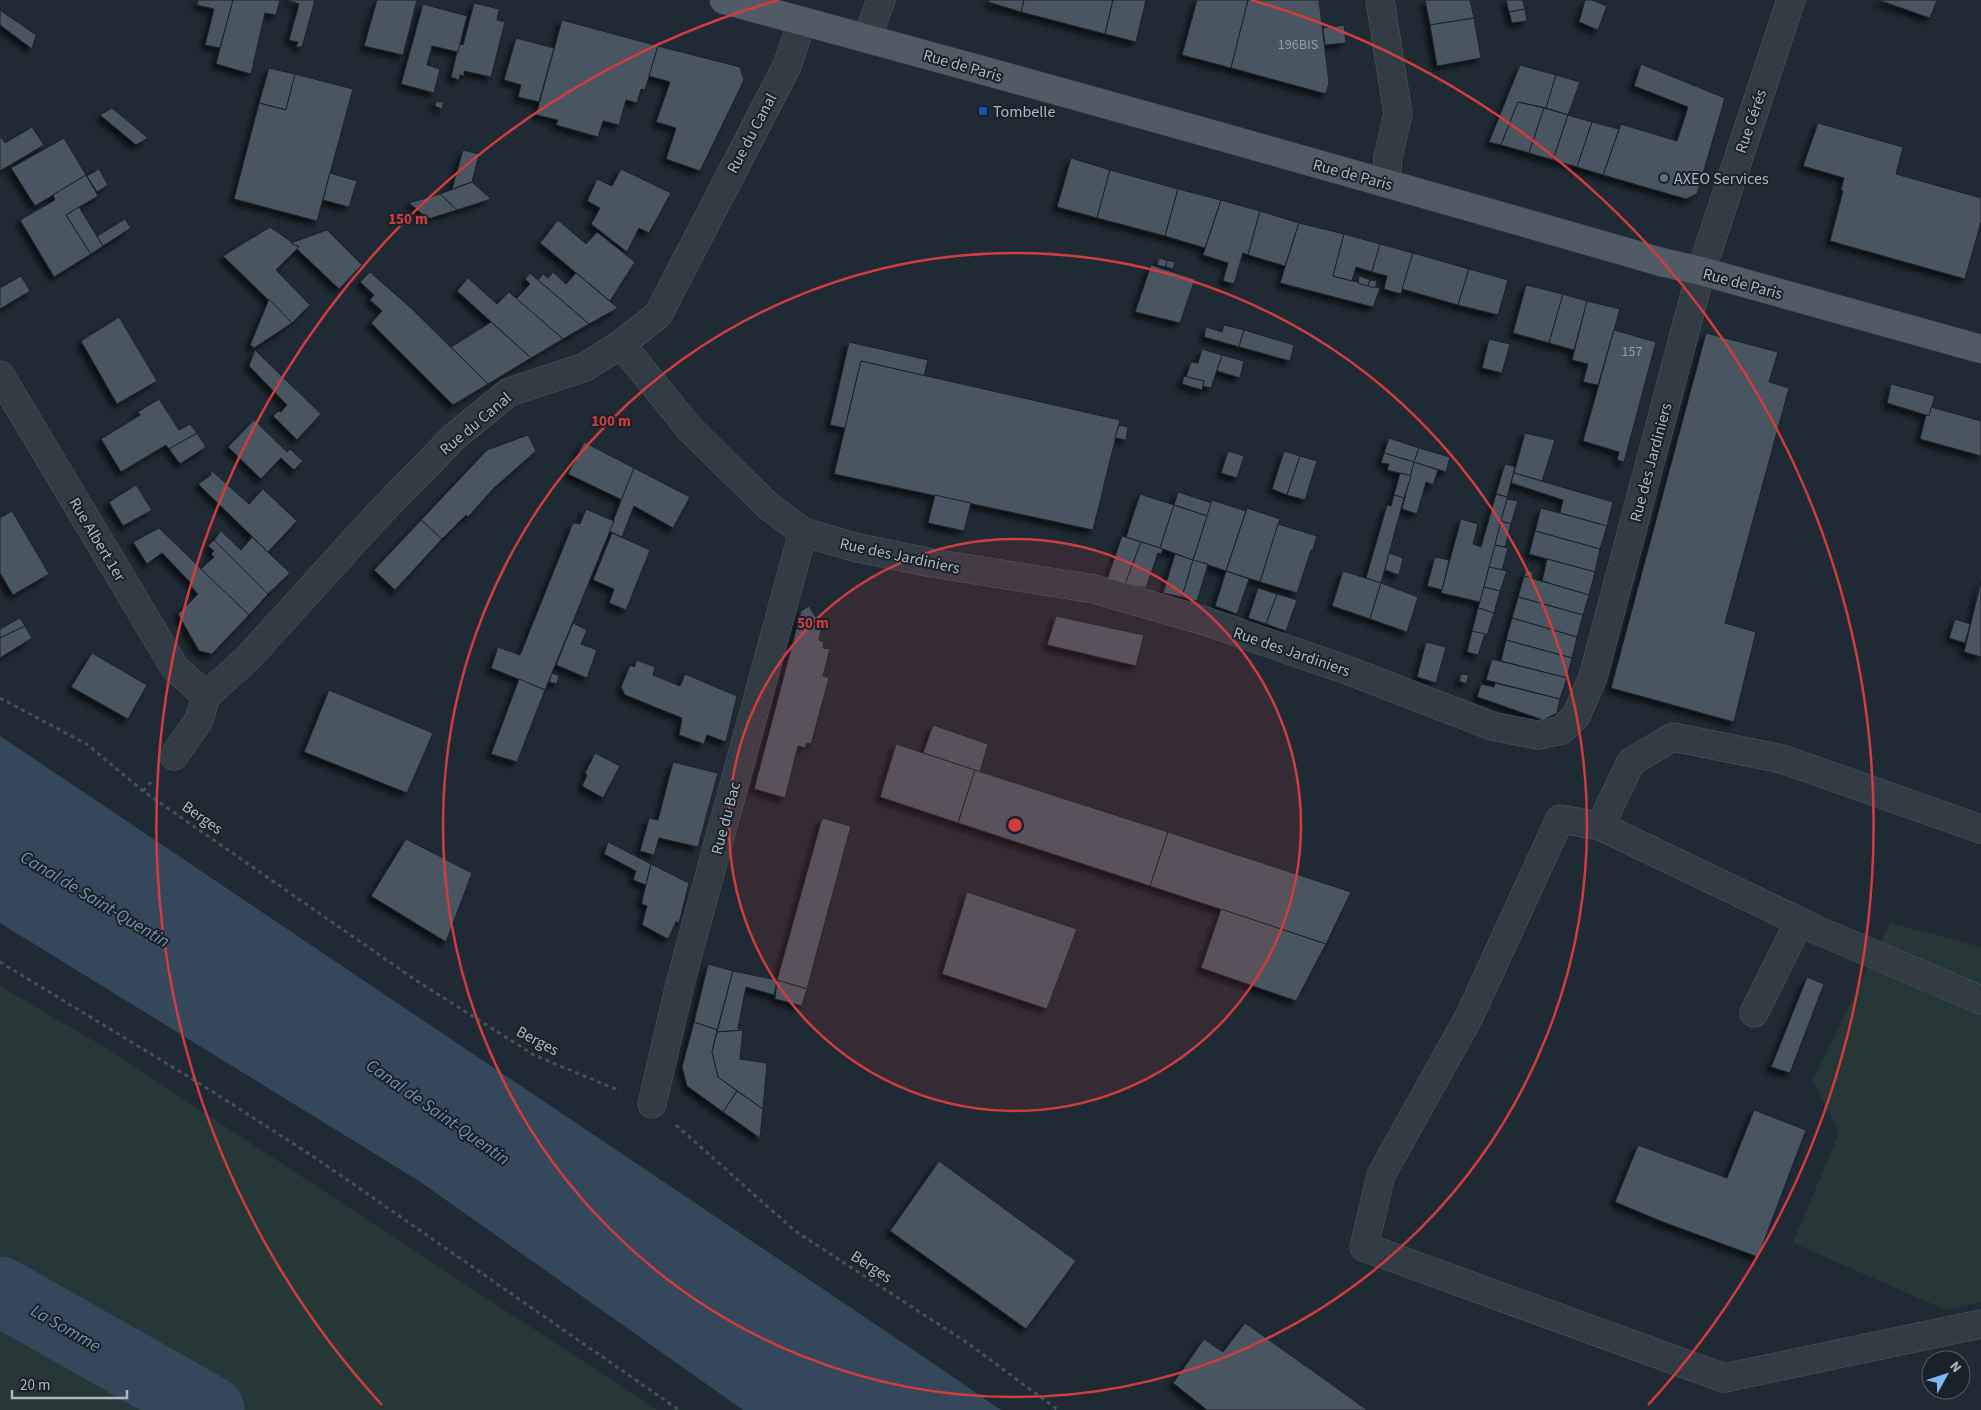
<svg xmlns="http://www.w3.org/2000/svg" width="1981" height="1410" font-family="'Source Sans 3',sans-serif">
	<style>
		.green { fill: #253837 }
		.water { fill: #34475b }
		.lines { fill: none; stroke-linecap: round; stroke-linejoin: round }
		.river { stroke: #34475b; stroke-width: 69 }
		.building { fill: #485460; stroke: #1b232c; filter: url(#shadow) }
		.minor-casing { stroke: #515a63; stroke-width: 29 }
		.major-casing { stroke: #3d454f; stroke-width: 29 }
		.path { stroke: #415455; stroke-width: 3; stroke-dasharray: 4 4; stroke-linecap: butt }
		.minor { stroke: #333c45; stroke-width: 28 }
		.major { stroke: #515b65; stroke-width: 28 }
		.ring { fill: none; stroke: #d03d3f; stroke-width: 2.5 }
		.transit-dot { fill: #1a4fb4; stroke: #192129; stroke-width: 2 }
		.service-dot { fill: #5c6f8a; stroke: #192129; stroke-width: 2 }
		.labels { text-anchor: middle; stroke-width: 4; stroke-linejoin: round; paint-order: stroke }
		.number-label { font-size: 14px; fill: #949eaa }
		.street-label { font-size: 16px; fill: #adb7c2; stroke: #192129 }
		.poi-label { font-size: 16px; fill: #adb7c2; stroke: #192129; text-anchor: start }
		.water-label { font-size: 18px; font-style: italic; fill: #768faa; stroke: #192129 }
		.centre { fill: #d03d3f; stroke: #192129; stroke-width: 2.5 }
		.ring-label { font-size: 15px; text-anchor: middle; font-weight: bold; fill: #d03d3f; stroke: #192129; stroke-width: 4; stroke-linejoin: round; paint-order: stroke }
	</style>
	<defs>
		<filter id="shadow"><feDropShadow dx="-4.5" dy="4.5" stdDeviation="2.5" flood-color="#0009"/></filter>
	</defs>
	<rect width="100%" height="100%" fill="#202a34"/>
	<!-- green -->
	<g class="green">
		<polygon points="1890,923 1981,947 1981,1302 1946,1310 1793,1243 1839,1133 1813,1080"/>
		<polygon points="0,986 106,1048 657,1410 0,1410"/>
	</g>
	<!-- water -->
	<polygon class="water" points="0,736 896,1338 1001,1410 743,1410 419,1181 0,923"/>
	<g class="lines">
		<!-- river -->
		<polyline class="river" points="0,1291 210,1410"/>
	</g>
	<!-- building -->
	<g class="building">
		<polygon points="198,0 233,0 220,48 205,45 214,9 197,5"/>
		<polygon points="233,0 280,0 276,15 265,13 251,74 216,64"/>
		<polygon points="287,0 315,0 302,47 296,47 298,42 289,40 299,4"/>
		<polygon points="377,0 417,0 403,55 364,46"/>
		<polygon points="989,0 1024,0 1021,12 988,2"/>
		<polygon points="1024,0 1113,0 1105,34 1021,12"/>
		<polygon points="1113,0 1146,0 1136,42 1105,34"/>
		<polygon points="1197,0 1248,0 1231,68 1182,55"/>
		<polygon points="1248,0 1319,0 1329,83 1326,94 1231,68"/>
		<polygon points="1425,0 1470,0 1474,18 1430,25"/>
		<polygon points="1506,0 1523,0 1525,9 1509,12"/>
		<polygon points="1585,0 1592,0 1607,6 1598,30 1579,22"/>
		<polygon points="1878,0 1937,0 1930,18"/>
		<polygon points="474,3 499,9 497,20 505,22 491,77 464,71 464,76 460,75 459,80 451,77 459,44 463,45"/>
		<polygon points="423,4 467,16 458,52 432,46 427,65 440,69 434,93 401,84"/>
		<polygon points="1525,9 1527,21 1512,23 1509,12"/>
		<polygon points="0,10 36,35 32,49 0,25"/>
		<polygon points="1474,18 1481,58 1437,66 1430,25"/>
		<polygon points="562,20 658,46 645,90 641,89 637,103 626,100 619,125 603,121 598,137 556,125 558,120 536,115"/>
		<polygon points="1344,25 1346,43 1325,45 1323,28"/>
		<polygon points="516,38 554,48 539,102 518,97 521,85 504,80"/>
		<polygon points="658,46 740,67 744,80 700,171 666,159 676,128 656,122 670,82 649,76"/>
		<polygon points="1641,64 1725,98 1697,194 1686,199 1603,175 1621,124 1677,141 1688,107 1634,86"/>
		<polygon points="1520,65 1556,75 1546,108 1518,102 1501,145 1489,142"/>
		<polygon points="269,68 295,74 286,110 259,103"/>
		<polygon points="295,74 353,89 317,221 234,199 259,103 286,110"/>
		<polygon points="1556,75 1580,82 1568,115 1546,108"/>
		<polygon points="436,101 444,102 442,109 435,106"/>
		<polygon points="1518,102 1544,108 1529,153 1501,145"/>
		<polygon points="112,108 129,122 148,138 136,145 100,115"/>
		<polygon points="1544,108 1568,115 1553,160 1529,153"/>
		<polygon points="1568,115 1592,122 1577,167 1553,160"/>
		<polygon points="1592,122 1619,129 1603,175 1577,167"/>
		<polygon points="1818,123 1903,147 1896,174 1981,198 1981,222 1965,279 1830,241 1843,191 1841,190 1844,178 1803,166"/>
		<polygon points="32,127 44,145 0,171 0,135 5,143"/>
		<polygon points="64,138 86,175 35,206 11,168"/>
		<polygon points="463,150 479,154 472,182 452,189"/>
		<polygon points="1071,158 1110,170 1097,218 1057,207"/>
		<polygon points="99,169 108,185 97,192 87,176"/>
		<polygon points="621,169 671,193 649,233 639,228 627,252 591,224 600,208 587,201 597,179 612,186"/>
		<polygon points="1110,170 1178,189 1165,236 1097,218"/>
		<polygon points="330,173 357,181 349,207 323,200"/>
		<polygon points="86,175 98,196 66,215 91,254 54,277 20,220 55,200 53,195"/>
		<polygon points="472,182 491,199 457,210 440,194"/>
		<polygon points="1178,189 1221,200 1205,248 1165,236"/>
		<polygon points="440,194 457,210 428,219 409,203"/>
		<polygon points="1221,200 1260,211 1248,255 1243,253 1234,284 1223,281 1228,263 1203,255"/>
		<polygon points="79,207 103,246 91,254 66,215"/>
		<polygon points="1260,211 1299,223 1285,266 1248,255"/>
		<polygon points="125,219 131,228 103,246 97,236"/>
		<polygon points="558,220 586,244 597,232 635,262 610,301 540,243"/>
		<polygon points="1299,223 1344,234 1333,276 1380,288 1373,307 1280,283"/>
		<polygon points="270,227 299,247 276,270 310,305 292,323 223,256"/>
		<polygon points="327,230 362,265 339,289 297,249 299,247 291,243"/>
		<polygon points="1344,234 1380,244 1372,272 1356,267 1352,281 1333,276"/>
		<polygon points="1380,244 1413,253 1401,294 1384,289 1387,276 1372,272"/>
		<polygon points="1413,253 1469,269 1458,305 1402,289"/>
		<polygon points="1159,258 1167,260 1166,267 1157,265"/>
		<polygon points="1167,260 1175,262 1173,269 1166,267"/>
		<polygon points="1151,265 1195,279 1180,323 1135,312"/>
		<polygon points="1469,269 1508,280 1498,315 1458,305"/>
		<polygon points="370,272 412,309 488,384 453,405 371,323 382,311 370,300 374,295 360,282"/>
		<polygon points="553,272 566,284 576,273 618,308 589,324 538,280 543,274 548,278"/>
		<polygon points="530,273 538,280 589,324 563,339 516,299 530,284 525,279"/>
		<polygon points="21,276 30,291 0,309 0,288"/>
		<polygon points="1359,276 1370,280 1368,286 1358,283"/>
		<polygon points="468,278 497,304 509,292 563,339 531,358 457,291"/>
		<polygon points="1370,280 1377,281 1375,288 1368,286"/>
		<polygon points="1526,285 1563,294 1549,343 1513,333"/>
		<polygon points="1563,294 1587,301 1574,350 1549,343"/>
		<polygon points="269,299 292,323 254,348 250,345"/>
		<polygon points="1587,301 1620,309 1598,385 1583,382 1588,364 1572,360"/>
		<polygon points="119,317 157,381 117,404 81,341"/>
		<polygon points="491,322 531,358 488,384 451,347"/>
		<polygon points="1224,325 1244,330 1239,347 1204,337 1206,327 1222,332"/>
		<polygon points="1244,330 1294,345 1290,361 1239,347"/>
		<polygon points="1614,330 1656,342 1624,462 1617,460 1619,452 1583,441"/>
		<polygon points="1706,333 1778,352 1769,382 1789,388 1725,623 1756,632 1734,722 1611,688"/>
		<polygon points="1489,339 1510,344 1502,373 1482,368"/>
		<polygon points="849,342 928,360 924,376 861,361 845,428 830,425"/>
		<polygon points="1202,349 1222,355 1211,388 1203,386 1204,381 1186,377 1191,362 1198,363"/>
		<polygon points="255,350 321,414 297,440 273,416 278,411 281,412 287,405 249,366"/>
		<polygon points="1222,355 1244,361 1240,378 1217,371"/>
		<polygon points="861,361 1120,420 1093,530 834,474"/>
		<polygon points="1184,376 1204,381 1202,390 1182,384"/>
		<polygon points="1891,384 1935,396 1929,416 1887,403"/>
		<polygon points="159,399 179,430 190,424 197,433 169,449 166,445 121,472 101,439 140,415 138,412"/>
		<polygon points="1931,407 1981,421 1981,456 1920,439 1926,415 1929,416"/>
		<polygon points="254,420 287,452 290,449 303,461 294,470 281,458 261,479 228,447"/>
		<polygon points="1119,425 1128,427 1126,440 1115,438"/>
		<polygon points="197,433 206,447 180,464 169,449"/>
		<polygon points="1525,433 1555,440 1542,481 1514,473"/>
		<polygon points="528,435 536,451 494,488 468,517 466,515 442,539 421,520 487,450"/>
		<polygon points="1389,438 1419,448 1414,462 1384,453"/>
		<polygon points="584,442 634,468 622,500 568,474"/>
		<polygon points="1419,448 1450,457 1446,472 1414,462"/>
		<polygon points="1228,451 1244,456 1237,478 1221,473"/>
		<polygon points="1284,451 1300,456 1287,495 1272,489"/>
		<polygon points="1384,453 1414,462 1411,476 1387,470 1389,464 1381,463"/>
		<polygon points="1300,456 1317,461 1305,500 1287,495"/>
		<polygon points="1414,462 1438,470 1433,485 1426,482 1417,514 1402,509"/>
		<polygon points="1505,464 1515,467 1507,497 1496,494"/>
		<polygon points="634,468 690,497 673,528 634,506 622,537 609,531"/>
		<polygon points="211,470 249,504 263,489 297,521 268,552 198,484 211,475"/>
		<polygon points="1400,473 1411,476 1404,498 1394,495"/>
		<polygon points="1514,473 1613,502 1607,526 1560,513 1563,500 1511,483"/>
		<polygon points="136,485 152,510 123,526 109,502"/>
		<polygon points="1178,492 1212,503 1207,516 1174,505"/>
		<polygon points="1140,494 1174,505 1160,548 1126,537"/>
		<polygon points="1496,494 1507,497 1507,499 1480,602 1441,593 1461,519 1478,524 1473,544 1481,547"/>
		<polygon points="935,495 971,503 964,531 928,523"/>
		<polygon points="1394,495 1404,498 1381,583 1366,578 1387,505 1391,506"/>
		<polygon points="1507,499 1518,501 1511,524 1501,521"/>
		<polygon points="1212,500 1246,511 1226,571 1193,560"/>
		<polygon points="1174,505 1207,516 1193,560 1160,548"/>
		<polygon points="1247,508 1280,519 1260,582 1226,571"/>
		<polygon points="1541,508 1607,526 1600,549 1535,531"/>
		<polygon points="586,509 614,521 545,690 491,668 498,647 520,655 573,523 580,524"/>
		<polygon points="12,511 49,574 13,595 0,573 0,518"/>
		<polygon points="421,520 442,539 395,590 374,570"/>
		<polygon points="1501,521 1511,524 1505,547 1495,545"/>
		<polygon points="1278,524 1317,536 1313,550 1311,550 1297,593 1260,582"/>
		<polygon points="159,528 249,615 212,654 199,651 178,614 198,594 190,585 191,583 162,553 147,564 133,542"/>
		<polygon points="221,531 241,550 252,537 290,573 268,594 214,540"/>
		<polygon points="1535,531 1600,549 1595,572 1529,554"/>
		<polygon points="612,533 650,550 626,610 609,603 614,589 593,580"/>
		<polygon points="1122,536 1141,542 1125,584 1107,580"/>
		<polygon points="214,540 268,594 249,615 201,569 214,557 211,554 214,551 208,546"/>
		<polygon points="1141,542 1163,549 1161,554 1158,553 1146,588 1125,584"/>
		<polygon points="1495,545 1508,548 1502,570 1489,567"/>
		<polygon points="1389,553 1403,558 1399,575 1385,570"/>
		<polygon points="1175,554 1193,560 1182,597 1163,593"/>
		<polygon points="1435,557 1449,560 1442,590 1427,586"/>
		<polygon points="1547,559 1595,572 1589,595 1542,581"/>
		<polygon points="1193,560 1208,564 1197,601 1182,597"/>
		<polygon points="1489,567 1507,571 1500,591 1484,587"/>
		<polygon points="1526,570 1533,572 1532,579 1524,576"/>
		<polygon points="1226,571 1249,579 1237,614 1215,606"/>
		<polygon points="1343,571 1381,583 1370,619 1332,606"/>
		<polygon points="1524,576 1589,595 1583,615 1518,597"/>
		<polygon points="1981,581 1981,657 1964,652"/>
		<polygon points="1381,583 1418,597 1407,632 1370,619"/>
		<polygon points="1484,587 1500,591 1494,613 1478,608"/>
		<polygon points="1258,588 1277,594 1266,624 1248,618"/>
		<polygon points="1277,594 1297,600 1286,631 1266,624"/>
		<polygon points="1518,597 1583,615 1577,637 1512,618"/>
		<polygon points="809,606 822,627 819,640 824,642 823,648 830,649 823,676 829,678 811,744 807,743 805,748 798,746 785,798 754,789 801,611"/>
		<polygon points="1478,608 1494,613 1487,635 1472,631"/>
		<polygon points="1056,616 1144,635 1136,666 1047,645"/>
		<polygon points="20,618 25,626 0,638 0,629"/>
		<polygon points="1512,618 1577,637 1572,658 1506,640"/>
		<polygon points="1955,619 1970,624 1965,643 1949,638"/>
		<polygon points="573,623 587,630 581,644 597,650 587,678 556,665"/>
		<polygon points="25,626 32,638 0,658 0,638"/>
		<polygon points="1472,631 1485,634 1478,655 1467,652"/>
		<polygon points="1506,640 1572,658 1567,678 1501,661"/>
		<polygon points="1426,642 1446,647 1436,683 1417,677"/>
		<polygon points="92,653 147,685 128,719 71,687"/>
		<polygon points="1492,659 1567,678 1560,699 1486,680"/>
		<polygon points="637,660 655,667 653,675 680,686 685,674 737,696 726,742 707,735 704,744 679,735 682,718 625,695 621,687 630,665 634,667"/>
		<polygon points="552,673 559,676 557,684 549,682"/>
		<polygon points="1461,674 1469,675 1466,684 1459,681"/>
		<polygon points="519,679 545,690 517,762 491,754"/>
		<polygon points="1495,683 1560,699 1557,713 1543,720 1477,697 1481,684 1494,687"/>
		<polygon points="329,690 433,733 407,793 304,752"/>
		<polygon points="933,725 988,744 980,772 923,753"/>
		<polygon points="896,744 975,770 958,823 880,797"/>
		<polygon points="595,753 620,766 603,798 582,786 587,775 585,773"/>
		<polygon points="673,762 718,773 698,847 659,838 654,855 640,851 649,818 658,820"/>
		<polygon points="975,770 1168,832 1150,886 958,823"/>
		<polygon points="822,818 851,826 807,989 777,980"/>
		<polygon points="1168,832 1351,892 1326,944 1150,886"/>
		<polygon points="406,839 472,873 446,942 371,896"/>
		<polygon points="608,842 651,864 646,885 633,880 636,871 604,854"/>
		<polygon points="651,864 689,883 679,923 676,922 668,939 642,925 647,906 642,904 642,901"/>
		<polygon points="967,892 1077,929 1047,1009 942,974"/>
		<polygon points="1221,909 1326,944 1296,1001 1201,968"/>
		<polygon points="708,964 733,971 717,1030 694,1022"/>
		<polygon points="733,971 777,980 774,995 746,987 738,1028 743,1030 717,1032"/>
		<polygon points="1807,977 1824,984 1790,1073 1771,1067"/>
		<polygon points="777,980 807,989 802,1006 775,999"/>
		<polygon points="694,1022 717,1030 712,1052 718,1077 737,1091 723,1112 687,1086 682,1067"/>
		<polygon points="743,1030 740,1059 767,1063 763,1109 718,1077 712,1052 717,1032"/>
		<polygon points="737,1091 763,1109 760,1138 723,1112"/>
		<polygon points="1754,1110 1806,1130 1758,1257 1663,1222 1615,1202 1638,1145 1727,1178"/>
		<polygon points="939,1161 1076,1261 1026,1329 890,1231"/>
		<polygon points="1245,1323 1320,1376 1367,1410 1207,1410 1173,1383 1204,1339 1223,1352"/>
	</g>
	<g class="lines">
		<!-- minor casing -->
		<g class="minor-casing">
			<g id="minor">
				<polyline points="1380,0 1398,114 1388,157 1386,182"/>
				<polyline points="867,38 881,0"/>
				<polyline points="621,344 689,428 766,504 803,532 854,547 932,563 1094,589 1208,622 1347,670 1492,726 1538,735 1562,730 1576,716 1593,677 1701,271 1791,0"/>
				<polyline points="0,375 175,668 206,696"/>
				<polyline points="174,756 199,720 206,696 248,658 375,518 455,436 509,392 585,367 621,344 658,315 787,66 802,21"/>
				<polyline points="1600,826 1631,762 1673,737 1782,759 1981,829"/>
				<polyline points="1981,1000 1817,930 1600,826 1560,819 1469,1017 1381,1175 1364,1247 1724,1378 1981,1324"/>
				<polyline points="1754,1013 1799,922"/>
				<polyline points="652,1104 681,980 803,532"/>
			</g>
		</g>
		<!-- major casing -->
		<g class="major-casing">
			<path id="major" d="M724 0C1037 84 1349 172 1661 262L1701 271 1981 349"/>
		</g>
		<!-- path -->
		<g class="path">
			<polyline points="0,698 88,745 143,791 417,981 534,1055 620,1091"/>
			<polyline points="143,791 153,780"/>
			<polyline points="0,962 207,1088 317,1159 679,1410"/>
			<polyline points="676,1125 795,1231 969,1344 1058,1410"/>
		</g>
		<!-- minor -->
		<use href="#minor" class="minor"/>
		<!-- major -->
		<use href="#major" class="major"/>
	</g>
	<!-- distance rings -->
	<circle cx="1015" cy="825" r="286" fill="#d03d3f" fill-opacity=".12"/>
	<g class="ring">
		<circle cx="1015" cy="825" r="286"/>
		<circle cx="1015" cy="825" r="572"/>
		<path d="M382 1405A858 858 0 0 1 779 0M1251 0A858 858 0 0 1 1648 1405"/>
	</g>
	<!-- markers -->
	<rect class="transit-dot" x="978" y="106" width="10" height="10" rx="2.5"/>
	<circle class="service-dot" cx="1664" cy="178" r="5"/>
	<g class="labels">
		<!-- number labels -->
		<g class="number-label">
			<text x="1298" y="49">196BIS</text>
			<text x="1632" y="356">157</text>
		</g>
		<!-- street labels -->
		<g class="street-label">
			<text transform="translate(963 65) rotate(16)" y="6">Rue de Paris</text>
			<text transform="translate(1750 121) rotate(-71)" y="6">Rue Cérés</text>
			<text transform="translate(751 133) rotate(-62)" y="6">Rue du Canal</text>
			<text transform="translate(1353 174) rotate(15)" y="6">Rue de Paris</text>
			<text transform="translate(1743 283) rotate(15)" y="6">Rue de Paris</text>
			<text transform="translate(475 423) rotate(-40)" y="6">Rue du Canal</text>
			<text transform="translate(1650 462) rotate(-75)" y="6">Rue des Jardiniers</text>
			<text transform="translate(98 539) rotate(59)" y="6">Rue Albert 1er</text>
			<text transform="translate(900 555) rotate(12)" y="6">Rue des Jardiniers</text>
			<text transform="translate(1292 651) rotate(19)" y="6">Rue des Jardiniers</text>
			<text transform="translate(203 817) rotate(35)" y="6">Berges</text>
			<text transform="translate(725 818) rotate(-75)" y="6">Rue du Bac</text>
			<text transform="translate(538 1040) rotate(28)" y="6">Berges</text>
			<text transform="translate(872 1266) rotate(33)" y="6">Berges</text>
		</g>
		<!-- poi labels -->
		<g class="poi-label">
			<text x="993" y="117">Tombelle</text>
			<text x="1674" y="184">AXEO Services</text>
		</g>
		<!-- water labels -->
		<g class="water-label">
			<text transform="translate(95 899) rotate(31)" y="6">Canal de Saint-Quentin</text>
			<text transform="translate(438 1112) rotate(35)" y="6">Canal de Saint-Quentin</text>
			<text transform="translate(66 1328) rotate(30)" y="6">La Somme</text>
		</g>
	</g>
	<circle cx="1015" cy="825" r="8" class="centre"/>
	<g class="ring-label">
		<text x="408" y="224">150 m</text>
		<text x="611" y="426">100 m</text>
		<text x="813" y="628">50 m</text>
	</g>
	<!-- north arrow -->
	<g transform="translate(1946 1375) rotate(50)"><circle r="24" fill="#192129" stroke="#545d66"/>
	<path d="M0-4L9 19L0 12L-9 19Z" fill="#83b5f2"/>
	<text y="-8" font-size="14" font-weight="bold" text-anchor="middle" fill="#adb7c2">N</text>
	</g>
	<!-- scale -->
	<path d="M12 1390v8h115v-8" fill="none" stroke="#adb7c2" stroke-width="2.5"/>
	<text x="20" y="1390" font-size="15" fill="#adb7c2" stroke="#192129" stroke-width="4" paint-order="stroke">20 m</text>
</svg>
